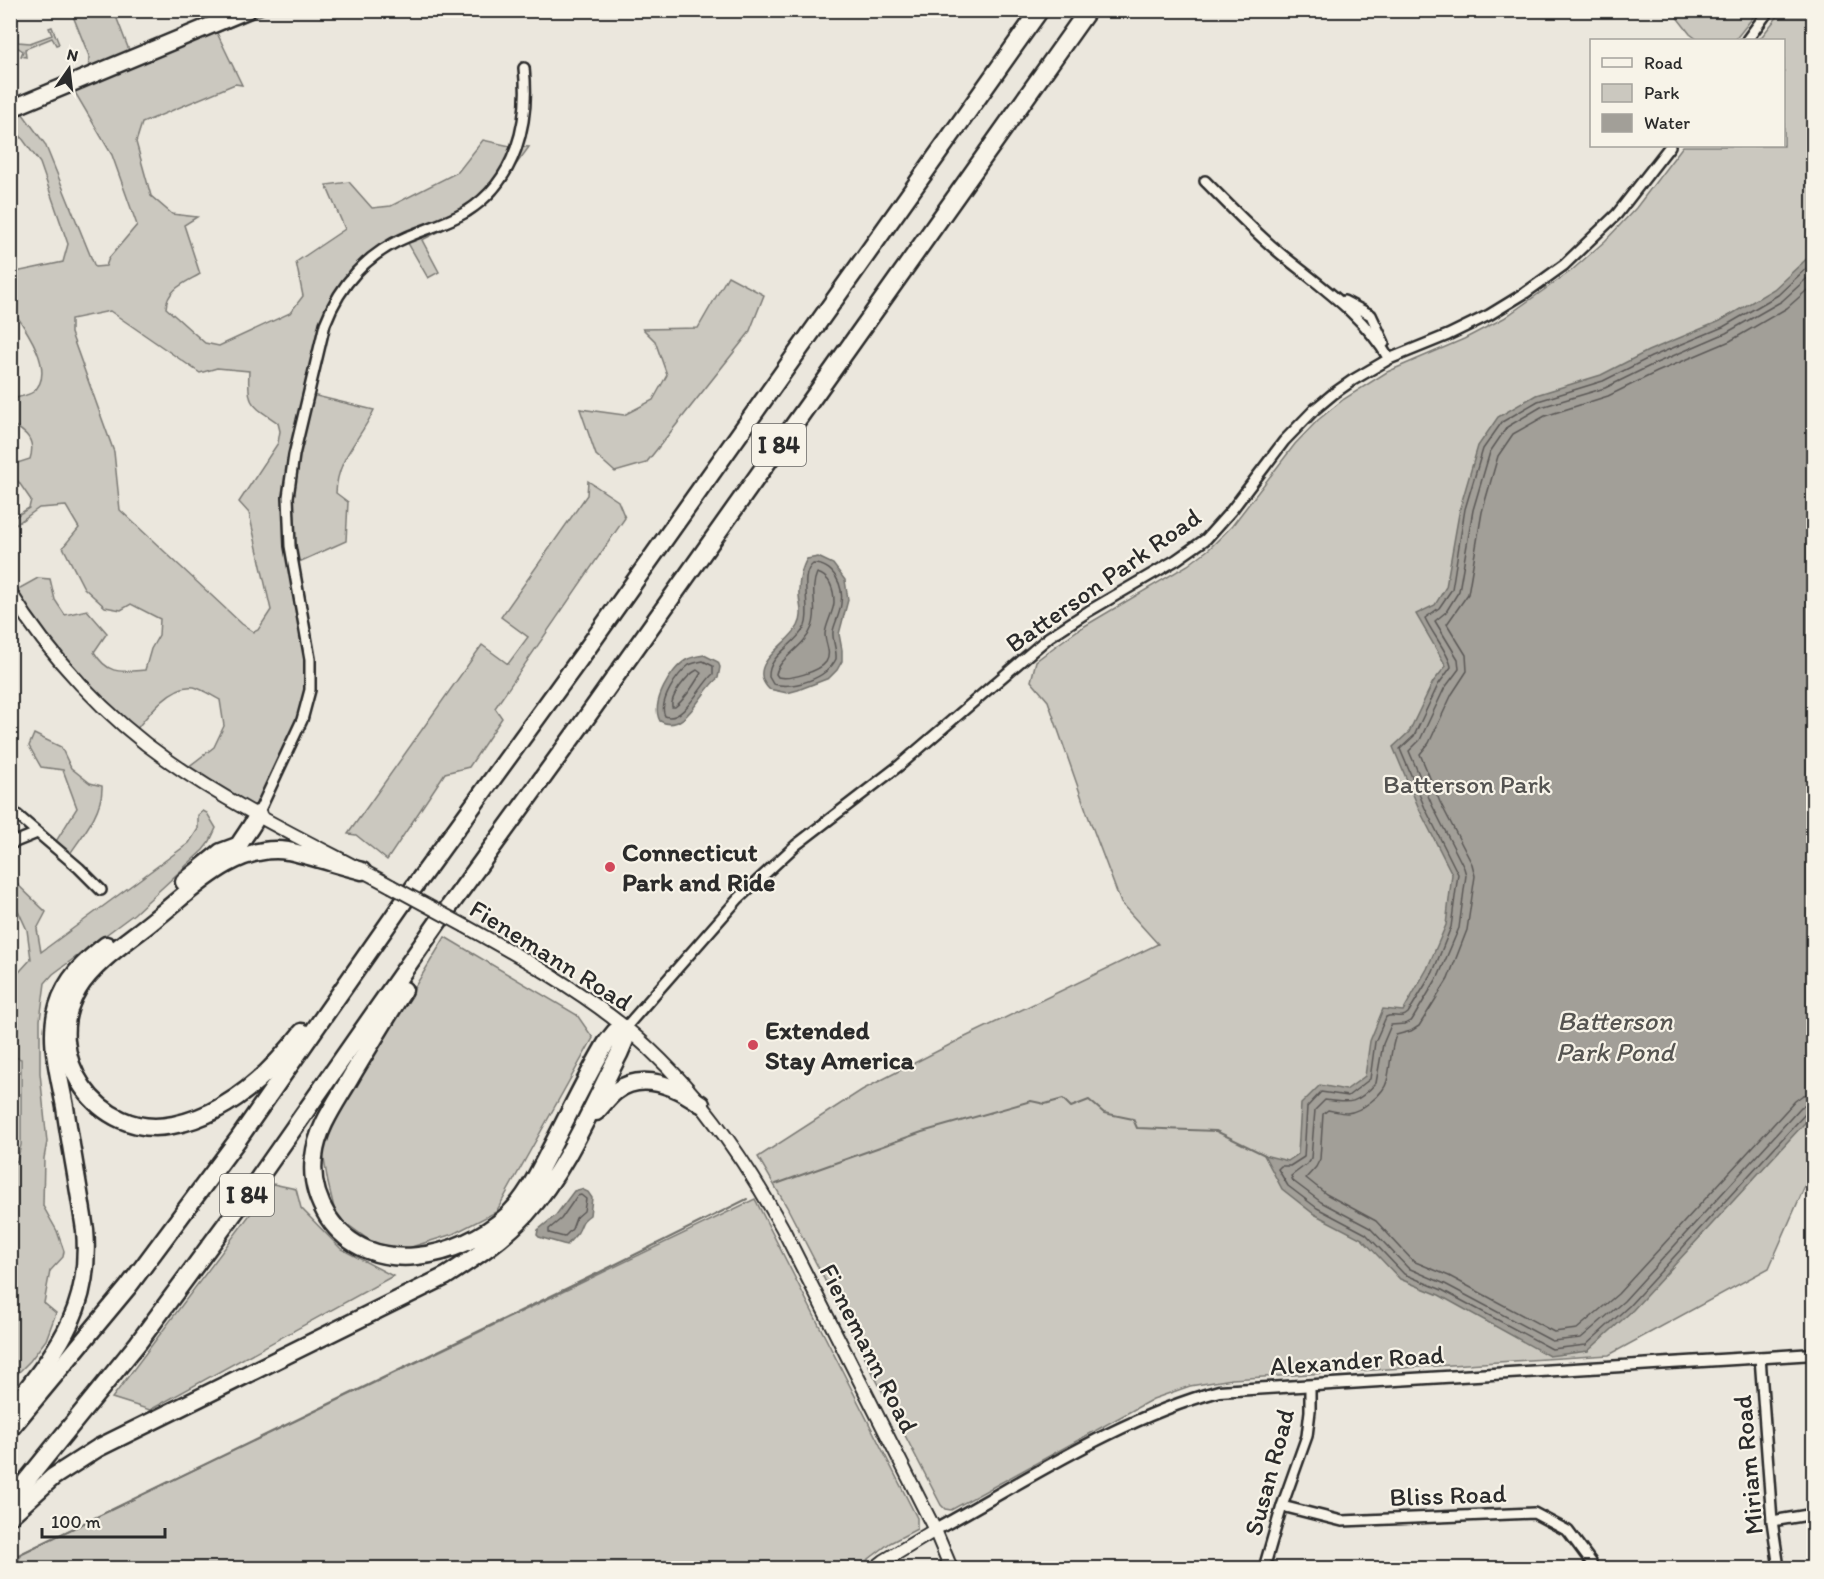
<svg xmlns="http://www.w3.org/2000/svg" width="1824" height="1579" font-family="Itim,sans-serif">
	<style>
		.green { fill: #cbc8bf; stroke: #7b7a75; stroke-width: 1.5; fill-rule: evenodd }
		.water { fill: #a29f98; stroke: #72716c; stroke-width: 1.5 }
		.lines { fill: none; stroke-linecap: round; stroke-linejoin: round }
		.shore { stroke: #5b5957; stroke-width: 1.5 }
		.stream { stroke: #72716c; stroke-width: 2 }
		.minor-casing { stroke: #2b2b2b; stroke-width: 14 }
		.tertiary-casing { stroke: #2b2b2b; stroke-width: 15 }
		.secondary-casing { stroke: #2b2b2b; stroke-width: 16 }
		.trunk-casing { stroke: #2b2b2b; stroke-width: 20 }
		.motorway-casing { stroke: #2b2b2b; stroke-width: 21 }
		.minor { stroke: #f7f3e8; stroke-width: 9 }
		.tertiary { stroke: #f7f3e8; stroke-width: 10 }
		.secondary { stroke: #f7f3e8; stroke-width: 12 }
		.trunk { stroke: #f7f3e8; stroke-width: 15 }
		.motorway { stroke: #f7f3e8; stroke-width: 16 }
		.secondary-bridge-casing { stroke: #2b2b2b; stroke-width: 16; stroke-linecap: butt }
		.secondary-bridge { stroke: #f7f3e8; stroke-width: 12 }
		.poi-dot { fill: #d1495b; stroke: #f7f3e8; stroke-width: 2 }
		.labels { text-anchor: middle; stroke-width: 4.5; stroke-linejoin: round; paint-order: stroke }
		.shield { fill: #f7f3e8; stroke: #686764; stroke-width: 1.5 }
		.shield-label { font-size: 24px; font-weight: bold; fill: #2b2b2b }
		.street-label { font-size: 26px; fill: #2b2b2b; stroke: #f7f3e8 }
		.park-label { font-size: 26px; fill: #535250; stroke: #f7f3e8 }
		.poi-label { font-size: 26px; font-weight: bold; fill: #2b2b2b; stroke: #f7f3e8; text-anchor: start }
		.water-label { font-size: 27px; font-style: italic; fill: #555451; stroke: #f7f3e8 }
	</style>
	<rect width="100%" height="100%" fill="#ebe7dd"/>
	<filter id="ink" filterUnits="userSpaceOnUse"><feTurbulence type="fractalNoise" baseFrequency=".0167" numOctaves="2"/><feDisplacementMap in="SourceGraphic" scale="12" xChannelSelector="R" yChannelSelector="G"/><feConvolveMatrix kernelMatrix="1 2 1 2 8 2 1 2 1" color-interpolation-filters="sRGB"/></filter>
	<g filter="url(#ink)">
		<!-- green -->
		<g class="green">
			<path d="M71 11H114L132 58 248 11H271L217 33 242 85 235 84 142 123 136 142 151 196 172 214 197 217 184 225 200 274C185 283 167 289 166 308L205 343 219 346 290 313 303 296 296 262 345 229 326 185 349 182 372 208 391 206 458 172 483 140 510 146 529 147 504 181 471 216 422 240 439 272 428 278 405 238 382 249 337 298 308 394 374 410C360 440 337 458 336 493L348 502 346 541 290 566 308 665V698L258 814 183 771 214 747 224 726 220 700C212 696 202 689 194 687 170 683 145 719 132 735L116 721 11 593 38 578 50 579 55 600 65 615 87 610 107 633 94 652C108 675 120 672 145 670L151 649 159 635 160 619 131 604 121 610 105 607 84 588 63 547 79 528 66 506 39 508 11 528V519L29 508 31 500 18 481 11 478V465L30 459C36 440 26 432 11 424V400C17 397 27 396 33 392 57 373 26 329 14 312L11 311 10 266 16 272 63 262 68 244 40 163 11 123V109L17 106 45 144 95 267 106 266 109 258 137 225 112 155 70 84 88 77 89 56ZM110 311 200 373 217 368 249 371C247 406 251 404 278 423L280 431 278 443 239 502 249 513 271 610 258 630 254 632 242 624 120 510 114 452 71 333V319Z"/>
			<polygon points="1672,11 1758,11 1735,40 1698,40 1690,34"/>
			<polygon points="1782,11 1813,11 1814,1165 1769,1268 1609,1355 1232,1379 1190,1386 1153,1399 951,1510 945,1509 941,1505 787,1207 758,1157 862,1090 959,1040 1158,944 1121,903 1087,813 1048,701 1031,681 1036,661 1057,645 1078,630 1188,565 1209,549 1232,526 1295,444 1318,420 1344,399 1387,372 1464,339 1504,318 1571,271 1605,241 1636,208 1683,146 1784,146 1784,40 1759,40"/>
			<polygon points="52,27 59,44 56,45 52,38 25,49 26,57 21,56 23,51 11,43 11,39 14,41 18,34 18,42 30,43 52,35 49,28"/>
			<polygon points="728,276 764,295 749,333 646,463 615,472 596,455 580,409 624,415 653,400 667,375 655,341 643,329 698,328"/>
			<polygon points="588,481 618,501 625,518 495,708 502,718 469,767 445,773 387,860 356,835 348,834 482,645 508,664 528,637 501,617 587,495"/>
			<path d="M34 734 61 747 71 768 90 783 102 786C103 812 81 837 67 858L53 846 77 808 63 770 41 767 29 746Z"/>
			<polygon points="203,811 207,813 216,828 210,841 203,850 134,914 53,974 45,983 40,1020 40,1073 47,1142 44,1158 43,1206 57,1231 64,1251 63,1257 50,1271 44,1303 56,1313 46,1340 30,1361 11,1380 10,1162 17,1161 21,1145 21,1059 11,1056 11,981 31,959 27,930 11,895 11,873 14,881 46,912 37,929 41,952 189,843 198,829 198,815"/>
			<polygon points="445,937 577,1015 593,1038 496,1212 453,1234 405,1249 373,1243 336,1216 328,1183 323,1153 333,1122"/>
			<polygon points="273,1184 296,1189 301,1208 341,1249 393,1276 150,1410 112,1398"/>
			<polygon points="755,1199 917,1518 917,1529 890,1543 857,1568 15,1568 22,1553"/>
		</g>
		<!-- water -->
		<g class="water">
			<polygon points="1813,253 1813,1114 1633,1310 1588,1351 1549,1356 1439,1295 1400,1279 1362,1239 1314,1214 1282,1189 1264,1155 1288,1161 1298,1154 1301,1104 1320,1085 1346,1090 1365,1076 1370,1041 1383,1009 1403,1011 1427,969 1446,925 1452,874 1420,811 1393,747 1409,732 1433,682 1446,666 1416,614 1435,605 1446,587 1460,508 1478,446 1498,417 1536,395 1601,375 1648,351 1720,321 1774,289"/>
			<path d="M818 557 833 564 845 580 848 600 839 634 842 650V661L837 670 829 678 798 690 787 693 769 689C745 664 788 645 798 626 805 613 798 604 799 590 799 580 802 567 807 559Z"/>
			<path d="M704 655 718 662 720 667 718 678C701 690 686 735 660 721 650 703 671 669 686 660 691 657 698 656 704 655Z"/>
			<path d="M581 1189 588 1192 592 1198 590 1215C580 1222 583 1223 578 1232 575 1236 570 1241 567 1245L563 1244 539 1237 537 1235 538 1230 556 1215 574 1191Z"/>
		</g>
		<g class="lines">
			<!-- shore -->
			<g class="shore">
				<path d="M1814 261 1778 295 1723 327 1651 357 1603 381 1538 401 1502 422 1483 449 1465 509 1452 589 1439 608 1425 618C1431 632 1450 655 1451 667L1438 685 1414 736 1400 749 1425 808 1458 874 1451 927 1433 972 1408 1013C1401 1020 1393 1013 1386 1017L1375 1042 1370 1079 1348 1096 1321 1092 1307 1107 1304 1157 1290 1166H1281L1278 1169 1288 1186 1317 1208 1366 1234 1404 1274 1442 1290 1552 1349 1586 1345 1629 1306 1806 1113 1814 1110"/>
				<path d="M1814 272 1782 301 1726 333 1654 364 1605 388 1541 407 1507 427 1490 452 1473 510 1459 591 1446 612 1435 621 1458 659 1459 669 1444 689 1420 740 1409 751 1432 805 1464 868 1466 875 1459 928 1439 975 1412 1020 1405 1024 1391 1025 1383 1044 1376 1083C1357 1104 1351 1104 1325 1100L1315 1110 1311 1158 1307 1164 1291 1176 1293 1181 1321 1202 1370 1228 1408 1268 1445 1284 1552 1341 1581 1338 1624 1301 1801 1107 1814 1103"/>
				<path d="M1814 284 1787 308 1730 341 1657 372 1608 396 1545 416 1513 434 1498 456 1482 512 1468 594 1447 624 1466 655 1467 671 1452 694 1429 743 1420 754 1440 802 1472 864 1475 876 1467 930 1448 979 1419 1026 1411 1031 1396 1035C1390 1050 1391 1065 1387 1081 1384 1094 1361 1112 1347 1113 1341 1113 1334 1111 1328 1110L1323 1114 1320 1159 1316 1167 1306 1178 1326 1194 1376 1221 1413 1261 1449 1276 1554 1332 1577 1329 1618 1294 1795 1101 1803 1095 1814 1094"/>
				<path d="M813 564C834 564 844 586 841 604 840 614 835 622 833 631 832 641 837 649 836 659 826 679 794 689 773 684L769 677C768 654 796 646 805 626 812 609 798 575 813 564Z"/>
				<path d="M817 573C830 576 834 590 834 602 834 611 826 623 825 634 825 644 832 653 826 662 819 672 789 680 778 677L776 674C779 657 804 649 812 627 819 608 809 591 817 573Z"/>
				<path d="M703 661 713 666V674C701 684 683 724 665 716 658 702 677 674 689 665 693 663 698 662 703 661Z"/>
				<path d="M697 670 701 673C694 685 686 698 675 707H672C670 696 687 675 697 670Z"/>
				<polygon points="581,1195 586,1199 584,1211 576,1218 572,1229 564,1237 549,1233 549,1229 561,1219 577,1196"/>
			</g>
			<!-- stream -->
			<g class="stream">
				<polyline points="776,1184 922,1132 1031,1101 1045,1104 1063,1099 1071,1107 1089,1100 1104,1113 1133,1119 1137,1128 1216,1131 1265,1155"/>
				<polyline points="10,1559 588,1278 747,1199"/>
			</g>
			<!-- minor casing -->
			<g class="minor-casing">
				<g id="minor">
					<polyline points="1747,40 1769,10"/>
					<path d="M1205 181C1230 206 1254 232 1281 254 1320 286 1364 315 1389 359"/>
					<polyline points="1344,301 1371,315 1384,343"/>
					<polyline points="10,809 79,868 101,890"/>
					<path d="M258 814 302 720 310 690V659L290 546 288 497 294 455 325 324C340 284 368 253 407 237 426 229 447 223 466 212 516 181 530 122 524 68"/>
					<polyline points="10,844 37,833"/>
					<polyline points="625,1028 738,899 796,845 900,765 1049,637 1089,611 1176,560 1206,539 1231,511 1284,441 1315,409 1333,394 1353,380 1389,359 1448,335 1489,315 1525,293 1564,265 1617,214 1670,146"/>
					<polyline points="1760,1357 1772,1521 1779,1568"/>
					<polyline points="1282,1506 1342,1521 1534,1513 1568,1531 1591,1562 1591,1568"/>
					<polyline points="1772,1521 1814,1514"/>
					<polyline points="1264,1568 1282,1506 1307,1436 1310,1411 1310,1386"/>
				</g>
			</g>
			<!-- tertiary casing -->
			<g class="tertiary-casing">
				<path id="tertiary" d="M935 1530C1027 1480 1117 1419 1219 1391L1814 1354"/>
			</g>
			<!-- secondary casing -->
			<g class="secondary-casing">
				<g id="secondary">
					<path d="M10 592C49 656 107 718 169 761 237 809 317 846 391 886"/>
					<path d="M465 926C521 957 577 988 627 1029 693 1084 742 1154 783 1229L935 1530 951 1568"/>
					<polyline points="875,1568 884,1561 935,1530"/>
				</g>
			</g>
			<!-- trunk casing -->
			<g class="trunk-casing">
				<polyline id="trunk" points="10,109 248,10"/>
			</g>
			<!-- motorway casing -->
			<g class="motorway-casing">
				<g id="motorway">
					<path d="M234 854C240 840 252 828 258 814"/>
					<polyline points="184,882 221,852 237,846"/>
					<path d="M302 1032C270 1074 226 1115 173 1125 98 1141 39 1053 78 989 96 960 130 940 155 919 193 889 235 843 288 851 312 856 338 865 362 871"/>
					<path d="M596 1112C603 1105 608 1097 616 1091 643 1071 677 1087 701 1104"/>
					<path d="M10 1411C56 1351 92 1311 85 1230 79 1189 71 1148 65 1107 59 1074 48 1038 58 1006 66 979 84 962 106 945"/>
					<polyline points="10,1429 128,1287 239,1138 414,887 584,653 1040,10"/>
					<polyline points="10,1501 138,1343 240,1205 438,922 579,728 1088,10"/>
					<path d="M10 1516 53 1477 98 1448 446 1276C474 1258 503 1239 526 1214 567 1168 591 1108 619 1054L625 1040V1028L615 1032 607 1042C586 1077 569 1114 550 1150 538 1173 527 1197 508 1215 461 1258 370 1281 328 1217 317 1199 311 1178 314 1157 317 1127 338 1100 352 1075 369 1047 386 1018 404 990"/>
				</g>
			</g>
			<!-- minor -->
			<use href="#minor" class="minor"/>
			<!-- tertiary -->
			<use href="#tertiary" class="tertiary"/>
			<!-- secondary -->
			<use href="#secondary" class="secondary"/>
			<!-- trunk -->
			<use href="#trunk" class="trunk"/>
			<!-- motorway -->
			<use href="#motorway" class="motorway"/>
			<!-- secondary-bridge casing -->
			<g class="secondary-bridge-casing">
				<polyline id="secondary-bridge" points="391,886 465,926"/>
			</g>
			<!-- secondary-bridge -->
			<use href="#secondary-bridge" class="secondary-bridge"/>
		</g>
	</g>
	<!-- markers -->
	<g class="poi-dot">
		<circle cx="610" cy="867" r="6"/>
		<circle cx="753" cy="1045" r="6"/>
	</g>
	<g class="labels">
		<!-- shield labels -->
		<g class="shield">
			<rect x="752" y="424" width="54" height="42" rx="4.5"/>
			<rect x="220" y="1174" width="54" height="42" rx="4.5"/>
		</g>
		<g class="shield-label">
			<text x="779" y="453">I 84</text>
			<text x="247" y="1203">I 84</text>
		</g>
		<!-- street labels -->
		<g class="street-label">
			<text transform="translate(1103 580) rotate(-35)" y="9">Batterson Park Road</text>
			<text transform="translate(551 955) rotate(32)" y="9">Fienemann Road</text>
			<text transform="translate(869 1348) rotate(63)" y="9">Fienemann Road</text>
			<text transform="translate(1357 1360) rotate(-4)" y="9">Alexander Road</text>
			<text transform="translate(1748 1465) rotate(-95)" y="9">Miriam Road</text>
			<text transform="translate(1269 1472) rotate(-75)" y="9">Susan Road</text>
			<text transform="translate(1448 1495) rotate(-2)" y="9">Bliss Road</text>
		</g>
		<!-- park labels -->
		<g class="park-label">
			<text x="1467" y="793">Batterson Park</text>
		</g>
		<!-- poi labels -->
		<g class="poi-label">
			<text x="622" y="861">Connecticut<tspan x="622" dy="30">Park and Ride</tspan></text>
			<text x="765" y="1039">Extended<tspan x="765" dy="30">Stay America</tspan></text>
		</g>
		<!-- water labels -->
		<g class="water-label">
			<text x="1615" y="1030">Batterson<tspan x="1615" dy="31">Park Pond</tspan></text>
		</g>
	</g>
	<!-- margin -->
	<rect width="1824" height="1579" fill="none" stroke="#f7f3e8" stroke-width="36"/>
	<rect x="18" y="18" width="1788" height="1543" fill="none" stroke="#2b2b2b" stroke-width="2" filter="url(#ink)"/>
	<!-- legend -->
	<rect x="1590" y="39" width="195" height="108" fill="#f7f3e8" stroke="#a5a39c" stroke-width="1.5"/>
	<rect x="1602" y="58" width="30" height="9" fill="#f7f3e8" stroke="#a5a39c" stroke-width="1.5"/>
	<text x="1644" y="69" font-size="18" fill="#2b2b2b">Road</text>
	<rect x="1602" y="84" width="30" height="18" fill="#cbc8bf" stroke="#a5a39c" stroke-width="1.5"/>
	<text x="1644" y="99" font-size="18" fill="#2b2b2b">Park</text>
	<rect x="1602" y="114" width="30" height="18" fill="#a29f98" stroke="#a5a39c" stroke-width="1.5"/>
	<text x="1644" y="129" font-size="18" fill="#2b2b2b">Water</text>
	<!-- north arrow -->
	<g transform="translate(69 69) rotate(14)" stroke="#f7f3e8" stroke-width="4.5" paint-order="stroke">
	<path d="M0-4.5L10 22L0 15L-10 22Z" fill="#2b2b2b"/>
	<text y="-9" font-size="16" font-weight="bold" text-anchor="middle" fill="#2b2b2b">N</text>
	</g>
	<!-- scale -->
	<path d="M42 1528v9h123v-9" fill="none" stroke="#2b2b2b" stroke-width="3"/>
	<text x="51" y="1528" font-size="18" fill="#2b2b2b" stroke="#f7f3e8" stroke-width="4.5" paint-order="stroke">100 m</text>
</svg>
